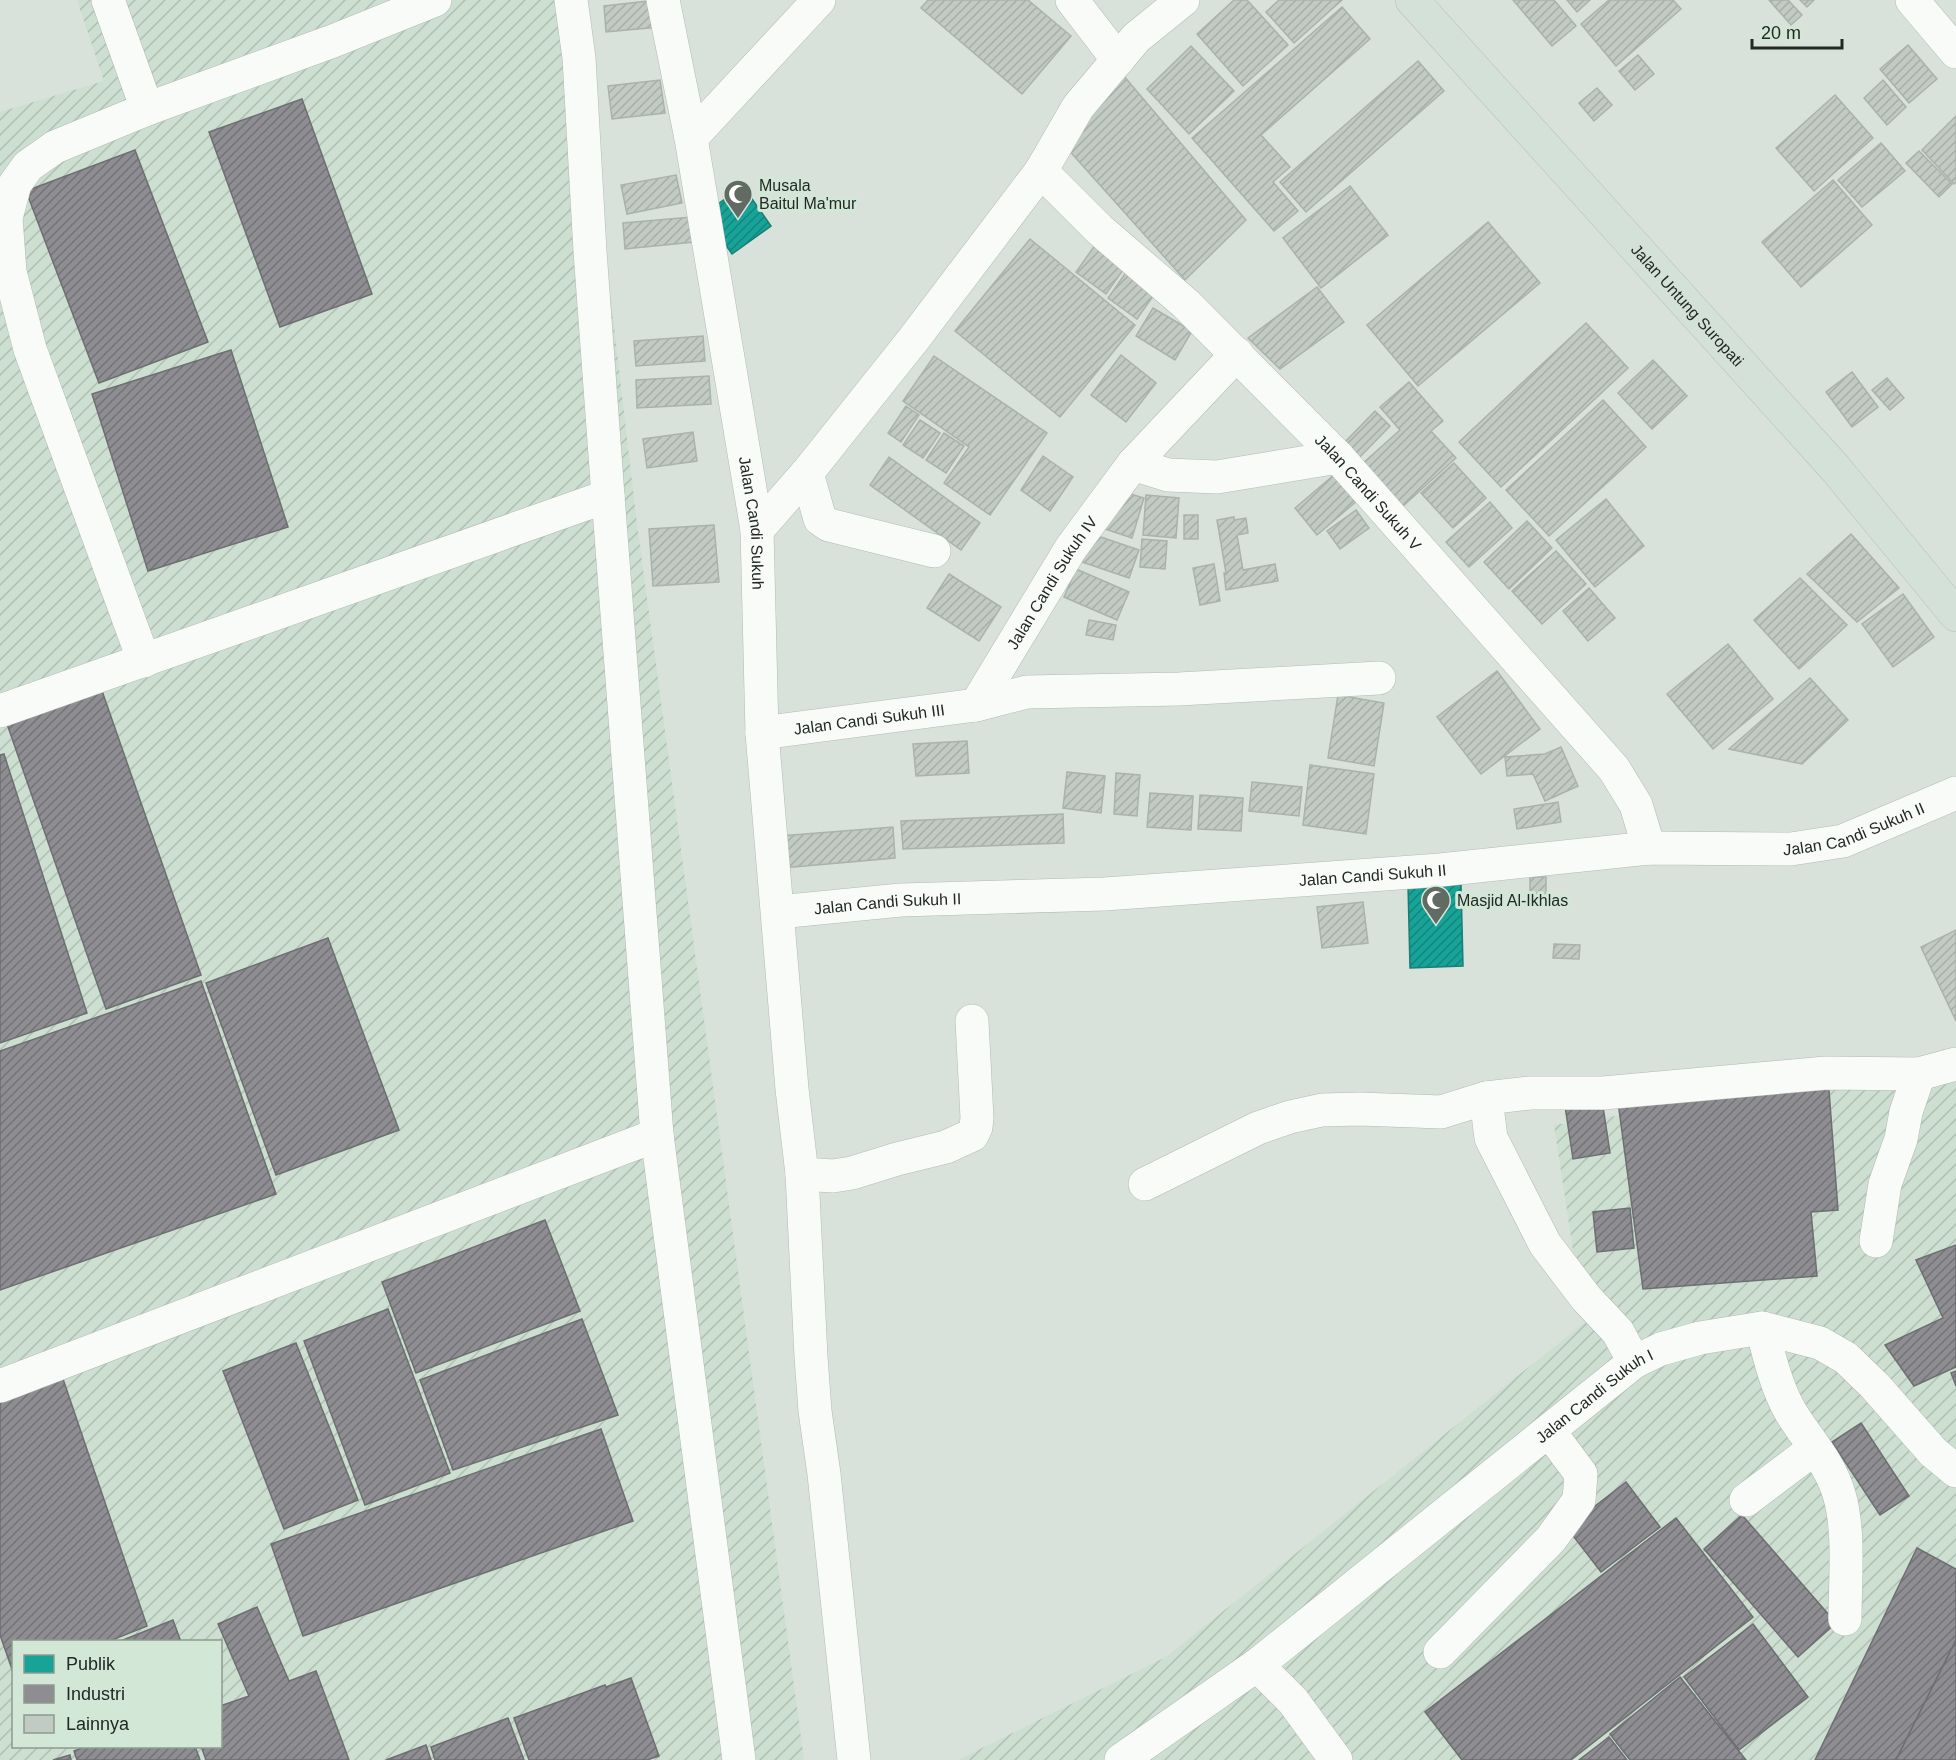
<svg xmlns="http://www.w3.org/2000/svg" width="1956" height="1760" font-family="Arial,sans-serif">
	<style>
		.industrial { fill: url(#industrial-furrows); fill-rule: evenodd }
		.public { fill: url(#public-hatch); stroke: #1a7e75; stroke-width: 1.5 }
		.industry { fill: url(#industry-hatch); stroke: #6d6f71; stroke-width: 1.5 }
		.building { fill: url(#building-hatch); stroke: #aab2ac; stroke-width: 1.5 }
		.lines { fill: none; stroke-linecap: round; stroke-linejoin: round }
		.minor-casing { stroke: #b2bab4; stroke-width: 34 }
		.major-casing { stroke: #b8beb9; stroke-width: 34 }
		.minor { stroke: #f9fbf9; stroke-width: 33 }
		.major { stroke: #d4e1d9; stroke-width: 33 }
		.labels { text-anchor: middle; stroke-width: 6; stroke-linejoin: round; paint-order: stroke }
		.poi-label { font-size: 16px; fill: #212923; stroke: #d3e7d7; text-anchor: start }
		.street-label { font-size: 16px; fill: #212923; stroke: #d3e7d7 }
	</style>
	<defs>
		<pattern id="industrial-furrows" width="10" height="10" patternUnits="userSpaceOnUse" patternTransform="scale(1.5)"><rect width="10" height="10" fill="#ccdfd0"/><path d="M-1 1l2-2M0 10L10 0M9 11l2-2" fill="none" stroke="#afbfb2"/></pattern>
		<pattern id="public-hatch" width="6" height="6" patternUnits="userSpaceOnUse" patternTransform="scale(1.5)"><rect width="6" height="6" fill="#17a398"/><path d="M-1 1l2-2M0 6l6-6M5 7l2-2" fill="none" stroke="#14857c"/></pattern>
		<pattern id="industry-hatch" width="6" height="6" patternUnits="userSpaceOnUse" patternTransform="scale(1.5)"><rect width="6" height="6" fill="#8d8d92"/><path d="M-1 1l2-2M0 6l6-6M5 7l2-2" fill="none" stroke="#737377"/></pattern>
		<pattern id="building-hatch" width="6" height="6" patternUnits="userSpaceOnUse" patternTransform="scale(1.5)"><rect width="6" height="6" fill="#c1cac3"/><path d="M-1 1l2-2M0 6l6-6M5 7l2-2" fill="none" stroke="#a6aea7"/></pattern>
	</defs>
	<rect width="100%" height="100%" fill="#d8e2da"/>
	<!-- industrial -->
	<g class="industrial">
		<path d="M77 0H576L637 524 804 1760H0V112L104 81ZM14 1642H220V1746H14Z"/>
		<polygon points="1956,1057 1956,1760 958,1760 1166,1657 1584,1323 1554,1125 1862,1080"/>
	</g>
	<!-- public -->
	<g class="public">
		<polygon points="743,186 771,226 732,254 704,214"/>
		<polygon points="1461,884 1463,966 1410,968 1408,885"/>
	</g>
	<!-- industry -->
	<g class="industry">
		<polygon points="302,99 372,294 280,327 209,132"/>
		<polygon points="135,150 208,342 99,383 26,191"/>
		<polygon points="231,350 288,527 148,571 92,394"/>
		<polygon points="101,688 201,975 106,1009 6,721"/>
		<polygon points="4,754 87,1013 0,1043 0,755"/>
		<polygon points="328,938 399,1130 276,1175 206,983"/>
		<polygon points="201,981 276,1194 0,1290 0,1051"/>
		<polygon points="1828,1077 1838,1210 1811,1212 1817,1276 1643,1289 1618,1102"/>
		<polygon points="1602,1100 1610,1153 1573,1159 1565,1106"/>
		<polygon points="1630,1208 1634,1248 1597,1252 1593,1212"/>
		<polygon points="545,1220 580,1311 416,1373 382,1282"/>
		<polygon points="1956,1245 1956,1367 1914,1386 1885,1345 1943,1318 1916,1260"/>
		<polygon points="388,1309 450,1473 365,1505 304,1341"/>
		<polygon points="582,1319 618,1415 453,1470 420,1380"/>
		<polygon points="296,1343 358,1500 284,1529 223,1371"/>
		<polygon points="1956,1371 1956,1386 1951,1373"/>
		<polygon points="62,1376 147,1626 107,1642 14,1642 14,1675 0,1635 0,1400"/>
		<polygon points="1861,1423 1909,1496 1880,1515 1832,1442"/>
		<polygon points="601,1429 633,1521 303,1636 271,1544"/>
		<polygon points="1626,1482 1660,1527 1601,1572 1567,1528"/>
		<polygon points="1742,1515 1836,1623 1798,1657 1704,1549"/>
		<polygon points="1676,1518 1753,1617 1571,1760 1462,1760 1425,1712"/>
		<polygon points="1917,1548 1956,1569 1956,1640 1896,1760 1815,1760"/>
		<polygon points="257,1607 289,1681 316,1671 349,1760 206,1760 201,1746 220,1746 220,1706 249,1696 218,1624"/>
		<polygon points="173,1620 181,1642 118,1642"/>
		<polygon points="1753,1624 1808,1697 1739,1750 1684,1677"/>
		<polygon points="1956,1640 1956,1760 1896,1760"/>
		<polygon points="1680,1677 1746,1760 1630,1760 1610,1734"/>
		<polygon points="631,1678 659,1756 647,1760 529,1760 514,1718 605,1685 606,1687"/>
		<polygon points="508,1718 524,1760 435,1760 431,1747"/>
		<polygon points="1609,1737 1627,1760 1579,1760"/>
		<polygon points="426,1745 431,1760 386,1760"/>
		<polygon points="87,1746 195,1746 200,1760 77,1760 74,1751"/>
		<polygon points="70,1755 71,1760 53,1760"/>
	</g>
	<!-- building -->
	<g class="building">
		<polygon points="657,0 659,27 606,32 604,6"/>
		<polygon points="928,0 1028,0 1071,36 1022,94 921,8"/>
		<polygon points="1234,0 1247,0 1288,45 1243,86 1197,34"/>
		<polygon points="1279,0 1342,0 1294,43 1266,12"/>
		<polygon points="1513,0 1554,0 1576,26 1552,46"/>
		<polygon points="1567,0 1590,0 1577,12"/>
		<polygon points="1609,0 1673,0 1681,9 1616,66 1581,24"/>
		<polygon points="1769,0 1788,0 1802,15 1791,25"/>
		<polygon points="1800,0 1814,0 1807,7"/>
		<polygon points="1342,7 1370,39 1261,135 1290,167 1273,182 1298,211 1274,231 1192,138"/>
		<polygon points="1908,45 1937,79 1909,103 1880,69"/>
		<polygon points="1191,46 1234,91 1189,134 1147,89"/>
		<polygon points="1638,55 1654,74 1635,90 1619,71"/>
		<polygon points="1418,61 1444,91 1306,212 1280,182"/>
		<polygon points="1123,75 1246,220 1185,280 1065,146"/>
		<polygon points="660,80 665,113 612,119 608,86"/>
		<polygon points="1883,80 1906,107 1887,125 1864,98"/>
		<polygon points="1597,88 1612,105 1594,121 1579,103"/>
		<polygon points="1835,95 1873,138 1814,191 1776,148"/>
		<polygon points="1956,116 1956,182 1954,184 1922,150"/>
		<polygon points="1881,143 1905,171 1862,207 1838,180"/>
		<polygon points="1919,151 1952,184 1939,197 1906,163"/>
		<polygon points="676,175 682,203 627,214 621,185"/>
		<polygon points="1833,180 1872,225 1801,287 1762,242"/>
		<polygon points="1350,186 1388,235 1321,288 1283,238"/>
		<polygon points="692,217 694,242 625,249 623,223"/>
		<polygon points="1488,222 1540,283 1418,386 1367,325"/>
		<polygon points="1030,239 1135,325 1060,417 955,331"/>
		<polygon points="1098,241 1128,263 1106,294 1076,272"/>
		<polygon points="1129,268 1158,289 1137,319 1108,298"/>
		<polygon points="1317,287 1344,322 1280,369 1248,338"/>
		<polygon points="1153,308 1192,331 1175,360 1136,336"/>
		<polygon points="1586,323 1628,368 1501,487 1459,442"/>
		<polygon points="703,336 705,361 636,366 634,341"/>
		<polygon points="1121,355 1156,383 1126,422 1091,395"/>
		<polygon points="934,356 1047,433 990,515 944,483 969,447 903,401"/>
		<polygon points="1653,360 1687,396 1652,429 1618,393"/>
		<polygon points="1852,372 1878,407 1852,427 1826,392"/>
		<polygon points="709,376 711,404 637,408 636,380"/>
		<polygon points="1887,378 1904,398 1890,410 1872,390"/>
		<polygon points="1409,382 1443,421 1431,431 1456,458 1402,507 1362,464 1400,430 1380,407"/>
		<polygon points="1603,400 1646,447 1549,536 1506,490"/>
		<polygon points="906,406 919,415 901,442 888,433"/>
		<polygon points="1375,411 1390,426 1358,459 1343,444"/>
		<polygon points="920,420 940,433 923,458 903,445"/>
		<polygon points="693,432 697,461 647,468 643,439"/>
		<polygon points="944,433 964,446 946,473 926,460"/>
		<polygon points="1043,456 1073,477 1050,511 1021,490"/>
		<polygon points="889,457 980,523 961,550 870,485"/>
		<polygon points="1454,463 1486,498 1453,528 1421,493"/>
		<polygon points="1335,474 1358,500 1317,535 1295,508"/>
		<polygon points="1117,490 1144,498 1132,538 1105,529"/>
		<polygon points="1146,495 1179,498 1176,538 1143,535"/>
		<polygon points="1606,499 1644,546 1595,587 1556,540"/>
		<polygon points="1490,502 1512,528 1469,567 1446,542"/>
		<polygon points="1356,510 1369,528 1340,549 1327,531"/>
		<rect x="1184" y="515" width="14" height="24"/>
		<polygon points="1234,517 1234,520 1246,518 1248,533 1237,535 1243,570 1275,564 1278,581 1226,590 1224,573 1226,573 1217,520"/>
		<polygon points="1527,521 1552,548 1509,589 1484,562"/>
		<polygon points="714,525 719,582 653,586 649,529"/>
		<polygon points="1092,534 1139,550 1129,578 1082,562"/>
		<polygon points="1851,534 1899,588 1857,622 1807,574"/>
		<polygon points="1142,539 1167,541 1165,569 1140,567"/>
		<polygon points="1556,551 1586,584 1542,624 1512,591"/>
		<polygon points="1214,564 1220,601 1200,605 1193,568"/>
		<polygon points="1076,569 1129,592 1117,620 1064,597"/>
		<polygon points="949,574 1001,607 979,641 927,608"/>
		<polygon points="1800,578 1847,625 1799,669 1754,620"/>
		<polygon points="1589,588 1615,618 1588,641 1563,611"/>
		<polygon points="1903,594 1934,637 1893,667 1862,624"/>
		<polygon points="1089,620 1116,625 1113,640 1086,635"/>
		<polygon points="1728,644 1773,699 1713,749 1667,694"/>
		<polygon points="1497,671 1540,729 1481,774 1437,717"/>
		<polygon points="1810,678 1848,720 1802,764 1729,749"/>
		<polygon points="1338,695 1384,703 1374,766 1328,758"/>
		<polygon points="967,741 969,773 916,776 913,744"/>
		<polygon points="1561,747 1578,786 1545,801 1533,774 1507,776 1505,757 1545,754"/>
		<polygon points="1310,765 1374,774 1366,834 1303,825"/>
		<polygon points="1067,772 1105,776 1101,813 1063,808"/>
		<polygon points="1116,773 1140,775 1137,816 1114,814"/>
		<polygon points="1252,782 1302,787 1299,816 1249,811"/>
		<polygon points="1150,793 1193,796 1191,830 1147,827"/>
		<polygon points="1200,795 1243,798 1241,831 1198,829"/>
		<polygon points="1558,802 1561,822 1517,829 1514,809"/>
		<polygon points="1063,814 1064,843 903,849 901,821"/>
		<polygon points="893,827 895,858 783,868 780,836"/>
		<rect x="1530" y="877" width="16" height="19"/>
		<polygon points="1363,902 1368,943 1322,948 1317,907"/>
		<polygon points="1956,930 1956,1021 1921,947"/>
		<polygon points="1554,944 1580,945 1579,959 1553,958"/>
	</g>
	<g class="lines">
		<!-- minor casing -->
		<g class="minor-casing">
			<g id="minor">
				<polyline points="108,0 147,109"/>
				<polyline points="571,0 579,58 590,251 608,496"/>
				<path id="s1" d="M663 0 691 138 757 530 762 733 792 1089 802 1174 833 1176 852 1173 897 1159 946 1147 972 1135 976 1127 977 1118 972 1021"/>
				<polyline points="1072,0 1118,60"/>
				<polyline points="1912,0 1956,52"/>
				<polyline points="691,138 819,0"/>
				<path id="s2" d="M1041 171 1100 230 1186 304 1338 457 1614 769 1636 805 1649 848"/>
				<polyline points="1133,464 1168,475 1217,477 1338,457"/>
				<polyline points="807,473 820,519 829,525 934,551"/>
				<polyline points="757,530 807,473 913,340 1041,171 1078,107 1136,38 1183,0"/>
				<polyline points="144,661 30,349 10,272 6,218 15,184 28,166 55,147 147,109 333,41 435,0"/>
				<path id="s3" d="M976 705 1071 548 1133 464 1237 354"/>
				<polyline points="0,711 608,496 657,1135"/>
				<path id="s4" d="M762 733 976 705 1027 692 1179 689 1379 678"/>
				<path id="s5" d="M778 912 901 900 1105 894 1440 870 1649 848 1791 849 1843 841 1956 793"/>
				<polyline points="802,1174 811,1357 815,1411 824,1474 854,1760"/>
				<polyline points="1145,1184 1258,1128 1290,1117 1322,1110 1360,1109 1441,1112 1486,1098"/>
				<polyline points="1876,1241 1885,1184 1901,1139 1906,1112 1919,1074"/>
				<path d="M1762 1328C1769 1356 1776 1386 1790 1411 1807 1439 1830 1463 1839 1494 1850 1530 1845 1581 1845 1619"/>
				<polyline points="1634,1362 1618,1332 1586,1298 1545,1244 1491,1138 1486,1098 1530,1093 1603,1093 1826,1073 1919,1074 1956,1064"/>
				<polyline points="0,1386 657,1135 739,1760"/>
				<polyline points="1746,1500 1815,1448"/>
				<polyline points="1440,1652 1551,1539 1579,1500 1581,1474 1549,1431"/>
				<path id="s6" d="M1257 1665 1634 1362 1661 1349 1700 1338 1762 1328 1820 1343 1846 1358 1875 1386 1933 1452 1956 1471"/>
				<polyline points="1121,1760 1257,1665 1293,1701 1336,1760"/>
			</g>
		</g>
		<!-- major casing -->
		<g class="major-casing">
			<g id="major">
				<path id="s7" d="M1412 0 1835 468 1956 615"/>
			</g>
		</g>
		<!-- minor -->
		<use href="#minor" class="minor"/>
		<!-- major -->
		<use href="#major" class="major"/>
	</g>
	<!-- icons -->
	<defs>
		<g id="mosque-pin" transform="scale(1.5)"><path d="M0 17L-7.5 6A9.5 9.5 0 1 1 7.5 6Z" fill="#616a63" stroke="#d3e7d7"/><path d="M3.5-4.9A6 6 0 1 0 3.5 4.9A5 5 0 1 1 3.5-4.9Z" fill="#fff"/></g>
	</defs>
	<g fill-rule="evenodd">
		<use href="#mosque-pin" x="738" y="194"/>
		<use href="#mosque-pin" x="1436" y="900"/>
	</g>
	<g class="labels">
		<!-- poi labels -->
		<g class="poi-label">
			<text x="759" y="191">Musala<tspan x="759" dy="18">Baitul Ma'mur</tspan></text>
			<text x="1457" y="906">Masjid Al-Ikhlas</text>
		</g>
		<!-- street labels -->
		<g class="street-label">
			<text dy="6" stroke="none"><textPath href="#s7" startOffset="411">Jalan Untung Suropati</textPath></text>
			<text dy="6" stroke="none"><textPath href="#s2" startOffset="459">Jalan Candi Sukuh V</textPath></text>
			<text dy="6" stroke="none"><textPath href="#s1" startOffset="531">Jalan Candi Sukuh</textPath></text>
			<text dy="6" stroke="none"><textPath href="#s3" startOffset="144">Jalan Candi Sukuh IV</textPath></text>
			<text dy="6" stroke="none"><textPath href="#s4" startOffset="108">Jalan Candi Sukuh III</textPath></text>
			<text dy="6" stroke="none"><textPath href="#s5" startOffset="1082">Jalan Candi Sukuh II</textPath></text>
			<text dy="6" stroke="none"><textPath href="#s5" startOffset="596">Jalan Candi Sukuh II</textPath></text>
			<text dy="6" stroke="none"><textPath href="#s5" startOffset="110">Jalan Candi Sukuh II</textPath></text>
			<text dy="6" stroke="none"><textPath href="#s6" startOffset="432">Jalan Candi Sukuh I</textPath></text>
		</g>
	</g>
	<!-- legend -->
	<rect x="12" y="1640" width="210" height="108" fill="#d3e7d7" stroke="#8c9b8f" stroke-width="1.5"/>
	<rect x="24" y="1655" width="30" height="18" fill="#17a398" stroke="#8c9b8f" stroke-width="1.5"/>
	<text x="66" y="1670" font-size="18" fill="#212923">Publik</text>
	<rect x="24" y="1685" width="30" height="18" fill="#8d8d92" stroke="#8c9b8f" stroke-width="1.5"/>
	<text x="66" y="1700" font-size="18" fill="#212923">Industri</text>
	<rect x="24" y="1715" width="30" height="18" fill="#c1cac3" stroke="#8c9b8f" stroke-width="1.5"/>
	<text x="66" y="1730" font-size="18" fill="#212923">Lainnya</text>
	<!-- scale -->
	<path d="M1752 39v9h90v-9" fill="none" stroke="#212923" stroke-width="3"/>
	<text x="1761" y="39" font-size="18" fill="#212923" stroke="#d3e7d7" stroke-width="4.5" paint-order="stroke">20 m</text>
</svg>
